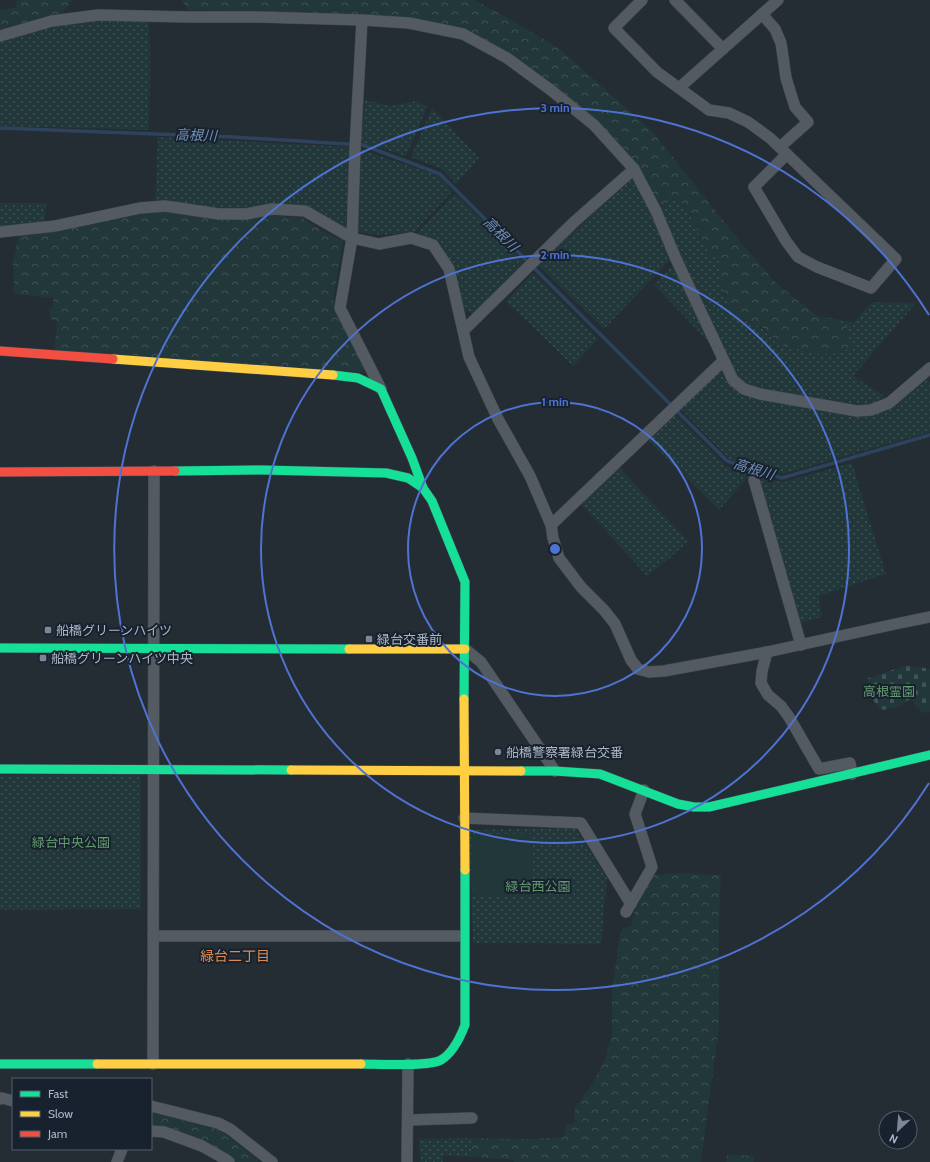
<svg xmlns="http://www.w3.org/2000/svg" width="930" height="1162" font-family="Cabin,'Noto Sans JP',sans-serif">
	<style>
		.grass { fill: url(#grass-dots) }
		.forest { fill: url(#forest-crowns) }
		.cemetery { fill: url(#cemetery-stones) }
		.pitch { fill: #21373a }
		.lines { fill: none; stroke-linecap: round; stroke-linejoin: round }
		.stream { stroke: #2d435d; stroke-width: 3.5 }
		.street-casing { stroke: #41464c; stroke-width: 12 }
		.fast-casing { stroke: #41464c; stroke-width: 10 }
		.slow-casing { stroke: #41464c; stroke-width: 10 }
		.jam-casing { stroke: #41464c; stroke-width: 10 }
		.street { stroke: #545a62; stroke-width: 11 }
		.fast { stroke: #16e098; stroke-width: 9 }
		.slow { stroke: #ffcf43; stroke-width: 9 }
		.jam { stroke: #f24e42; stroke-width: 9 }
		.ring { fill: none; stroke: #4f73d2; stroke-width: 2 }
		.poi-dot { fill: #7c8694; stroke: #18222f; stroke-width: 1.5 }
		.labels { text-anchor: middle; stroke-width: 4; stroke-linejoin: round; paint-order: stroke }
		.poi-label { font-size: 13px; fill: #acb7c7; stroke: #18222f; text-anchor: start }
		.park-label { font-size: 13px; fill: #619a6d; stroke: #18222f }
		.water-label { font-size: 14px; font-style: italic; fill: #718eb3; stroke: #18222f }
		.neighbourhood-label { font-size: 14px; fill: #df8b50; stroke: #18222f }
		.centre { fill: #4f73d2; stroke: #18222f; stroke-width: 2 }
		.ring-label { font-size: 12px; text-anchor: middle; font-weight: bold; fill: #4f73d2; stroke: #18222f; stroke-width: 4; stroke-linejoin: round; paint-order: stroke }
	</style>
	<defs>
		<pattern id="grass-dots" width="8" height="8" patternUnits="userSpaceOnUse"><rect width="8" height="8" fill="#21373a"/><path d="M2 2h.1M6 6h.1" fill="none" stroke="#3f5255" stroke-width="1.8" stroke-linecap="round"/></pattern>
		<pattern id="forest-crowns" width="20" height="18" patternUnits="userSpaceOnUse"><rect width="20" height="18" fill="#21373a"/><path d="M2 6a3 3 0 1 1 6 0M12 15a3 3 0 1 1 6 0" fill="none" stroke="#3f5255"/></pattern>
		<pattern id="cemetery-stones" width="16" height="16" patternUnits="userSpaceOnUse"><rect width="16" height="16" fill="#21373a"/><path d="M2 7V4a2 2 0 0 1 4 0v3zM10 15v-3a2 2 0 0 1 4 0v3z" fill="#3f5255"/></pattern>
	</defs>
	<rect width="100%" height="100%" fill="#242c34"/>
	<!-- grass -->
	<g class="grass">
		<polygon points="101,21 149,21 150,63 149,130 0,126 0,40 63,25"/>
		<polygon points="365,100 390,106 417,101 427,107 406,156 360,142"/>
		<polygon points="432,108 479,158 456,184 442,169 411,157"/>
		<polygon points="158,137 351,147 345,230 305,207 244,210 218,210 155,202"/>
		<polygon points="360,149 439,176 453,191 414,232 382,235 354,232"/>
		<polygon points="633,178 652,213 671,259 604,329 538,265 592,214"/>
		<polygon points="455,193 525,263 475,314 471,313 463,308 436,242 417,233"/>
		<path d="M671 197 682 203 691 217 701 239 722 260 718 275 733 320C757 320 764 330 781 345L846 326 816 315 853 323 872 302 916 303 853 376 886 397 868 405 856 404 762 389 747 385 736 377 661 213Z"/>
		<polygon points="0,203 46,203 45,221 0,229"/>
		<polygon points="674,264 713,346 654,285"/>
		<polygon points="533,273 598,339 573,366 506,301"/>
		<polygon points="722,368 732,385 854,415 928,376 930,382 930,432 783,474 729,459 680,408"/>
		<polygon points="674,413 726,466 750,475 719,510 647,439"/>
		<polygon points="852,463 886,574 819,596 822,617 800,623 758,477 783,482"/>
		<polygon points="619,467 688,541 669,559 647,576 580,503"/>
		<polygon points="141,774 141,909 0,910 0,775"/>
		<polygon points="575,828 607,878 601,944 473,943 469,830"/>
		<polygon points="472,1138 471,1157 443,1156 443,1162 420,1162 419,1139"/>
	</g>
	<!-- forest -->
	<g class="forest">
		<polygon points="17,0 73,0 62,13 0,30 0,10 16,7"/>
		<polygon points="182,0 475,0 515,22 560,49 652,131 738,239 776,283 816,315 846,326 852,347 836,354 815,354 781,345 762,327 745,320 733,321 718,275 722,260 710,256 691,217 682,203 671,197 661,213 593,118 464,30 362,15 187,10"/>
		<polygon points="163,210 245,219 271,215 302,218 328,234 343,240 333,303 366,367 362,372 54,350 57,321 50,319 49,308 53,308 53,298 14,294 13,261 19,235"/>
		<polygon points="683,873 721,875 719,926 719,1027 701,1162 514,1162 513,1160 471,1157 472,1138 530,1139 564,1137 566,1124 574,1123 575,1108 590,1087 605,1060 612,1033 612,990 620,934 623,928 631,926 634,913 653,875"/>
		<polygon points="151,1111 217,1129 227,1135 261,1162 236,1162 228,1155 164,1129 151,1125"/>
		<polygon points="728,1154 754,1156 754,1162 726,1162"/>
	</g>
	<!-- cemetery -->
	<polygon class="cemetery" points="907,665 930,669 930,712 923,713 910,699 896,708 881,710 867,693 868,678"/>
	<!-- pitch -->
	<polygon class="pitch" points="472,834 533,834 533,897 474,896"/>
	<g class="lines">
		<!-- stream -->
		<polyline class="stream" points="0,128 233,137 363,145 440,174 727,461 782,478 930,435"/>
		<!-- street casing -->
		<g class="street-casing">
			<g id="street">
				<polyline points="642,0 614,28 657,72 709,110 729,113 748,122 770,138 896,259 871,288 817,267 798,257 786,241 754,187 787,154"/>
				<polyline points="675,0 723,49"/>
				<polyline points="762,14 775,29 781,43 786,78 795,107 808,122 780,147"/>
				<polyline points="362,20 355,149 352,238 340,308 381,389"/>
				<polyline points="0,36 52,21 98,15 188,17 258,17 362,20 409,23 463,34 507,58 552,91 594,125 634,169 656,211 676,259 733,380 744,389 760,394 857,411 871,410 889,403 930,368"/>
				<polyline points="679,88 778,0"/>
				<polyline points="0,232 55,226 140,208 165,206 219,214 246,214 272,209 305,211 352,238 379,244 411,238 433,245 449,269 469,357 498,419 530,476 551,525 553,538 559,558 581,587 604,610 615,624 631,660 638,669 649,672 664,671 767,652 900,623 930,617"/>
				<polyline points="463,331 574,222 634,169"/>
				<polyline points="754,480 801,645"/>
				<polyline points="551,525 723,361"/>
				<polyline points="465,649 481,662 555,771"/>
				<polyline points="767,652 762,671 761,683 768,695 781,706 789,717 819,769 850,763 852,774"/>
				<polyline points="464,818 581,823 631,904"/>
				<polyline points="626,912 652,867 635,814 644,790"/>
				<polyline points="153,936 464,936"/>
				<polyline points="153,1064 154,471"/>
				<polyline points="0,1099 2,1098 13,1101"/>
				<polyline points="151,1106 218,1123 230,1129 272,1162"/>
				<polyline points="408,1120 472,1118"/>
				<polyline points="151,1131 164,1132 202,1146 225,1159 229,1162"/>
				<polyline points="117,1162 122,1149"/>
				<polyline points="407,1162 408,1064"/>
			</g>
		</g>
		<!-- fast casing -->
		<g class="fast-casing">
			<g id="fast">
				<polyline points="333,375 358,378 381,389 412,458 423,488"/>
				<polyline points="175,471 263,470 386,473 408,478 423,488 432,501 465,582 464,699"/>
				<polyline points="0,648 349,649"/>
				<polyline points="0,769 291,770"/>
				<polyline points="521,771 555,771 600,774 678,804 694,807 709,807 930,755"/>
				<polyline points="0,1064 97,1064"/>
				<path d="M361 1064C378 1064 428 1067 441 1060 453 1053 460 1038 465 1025V870"/>
			</g>
		</g>
		<!-- slow casing -->
		<g class="slow-casing">
			<g id="slow">
				<polyline points="113,359 333,375"/>
				<polyline points="349,649 465,649"/>
				<polyline points="464,699 465,870"/>
				<polyline points="291,770 521,771"/>
				<polyline points="97,1064 361,1064"/>
			</g>
		</g>
		<!-- jam casing -->
		<g class="jam-casing">
			<g id="jam">
				<polyline points="0,351 113,359"/>
				<polyline points="0,472 175,471"/>
			</g>
		</g>
		<!-- street -->
		<use href="#street" class="street"/>
		<!-- fast -->
		<use href="#fast" class="fast"/>
		<!-- slow -->
		<use href="#slow" class="slow"/>
		<!-- jam -->
		<use href="#jam" class="jam"/>
	</g>
	<!-- distance rings -->
	<g class="ring">
		<circle cx="555" cy="549" r="147"/>
		<circle cx="555" cy="549" r="294"/>
		<path d="M929 783A441 441 0 1 1 929 315"/>
	</g>
	<!-- markers -->
	<g class="poi-dot">
		<rect x="44" y="626" width="8" height="8" rx="2"/>
		<rect x="365" y="635" width="8" height="8" rx="2"/>
		<rect x="39" y="654" width="8" height="8" rx="2"/>
		<circle cx="498" cy="752" r="4"/>
	</g>
	<g class="labels">
		<!-- poi labels -->
		<g class="poi-label">
			<text x="56" y="635">船橋グリーンハイツ</text>
			<text x="377" y="644">緑台交番前</text>
			<text x="51" y="663">船橋グリーンハイツ中央</text>
			<text x="506" y="757">船橋警察署緑台交番</text>
		</g>
		<!-- park labels -->
		<g class="park-label">
			<text x="889" y="696">高根霊園</text>
			<text x="71" y="847">緑台中央公園</text>
			<text x="538" y="891">緑台西公園</text>
		</g>
		<!-- water labels -->
		<g class="water-label">
			<text transform="translate(196 135) rotate(2)" y="5">高根川</text>
			<text transform="translate(501 234) rotate(45)" y="5">高根川</text>
			<text transform="translate(754 469) rotate(17)" y="5">高根川</text>
		</g>
		<!-- neighbourhood labels -->
		<g class="neighbourhood-label">
			<text x="235" y="961">緑台二丁目</text>
		</g>
	</g>
	<circle cx="555" cy="549" r="6" class="centre"/>
	<g class="ring-label">
		<text x="555" y="112">3 min</text>
		<text x="555" y="259">2 min</text>
		<text x="555" y="406">1 min</text>
	</g>
	<!-- legend -->
	<rect x="12" y="1078" width="140" height="72" fill="#18222f" stroke="#535e6c"/>
	<rect x="20" y="1091" width="20" height="6" fill="#16e098" stroke="#535e6c"/>
	<text x="48" y="1098" font-size="12" fill="#acb7c7">Fast</text>
	<rect x="20" y="1111" width="20" height="6" fill="#ffcf43" stroke="#535e6c"/>
	<text x="48" y="1118" font-size="12" fill="#acb7c7">Slow</text>
	<rect x="20" y="1131" width="20" height="6" fill="#f24e42" stroke="#535e6c"/>
	<text x="48" y="1138" font-size="12" fill="#acb7c7">Jam</text>
	<!-- north arrow -->
	<g transform="translate(898 1130) rotate(206)"><circle r="19" fill="#18222f" stroke="#535e6c"/>
	<path d="M0-3L7 15L0 10L-7 15Z" fill="#7c8694"/>
	<text y="-6" font-size="11" font-weight="bold" text-anchor="middle" fill="#acb7c7">N</text>
	</g>
</svg>
